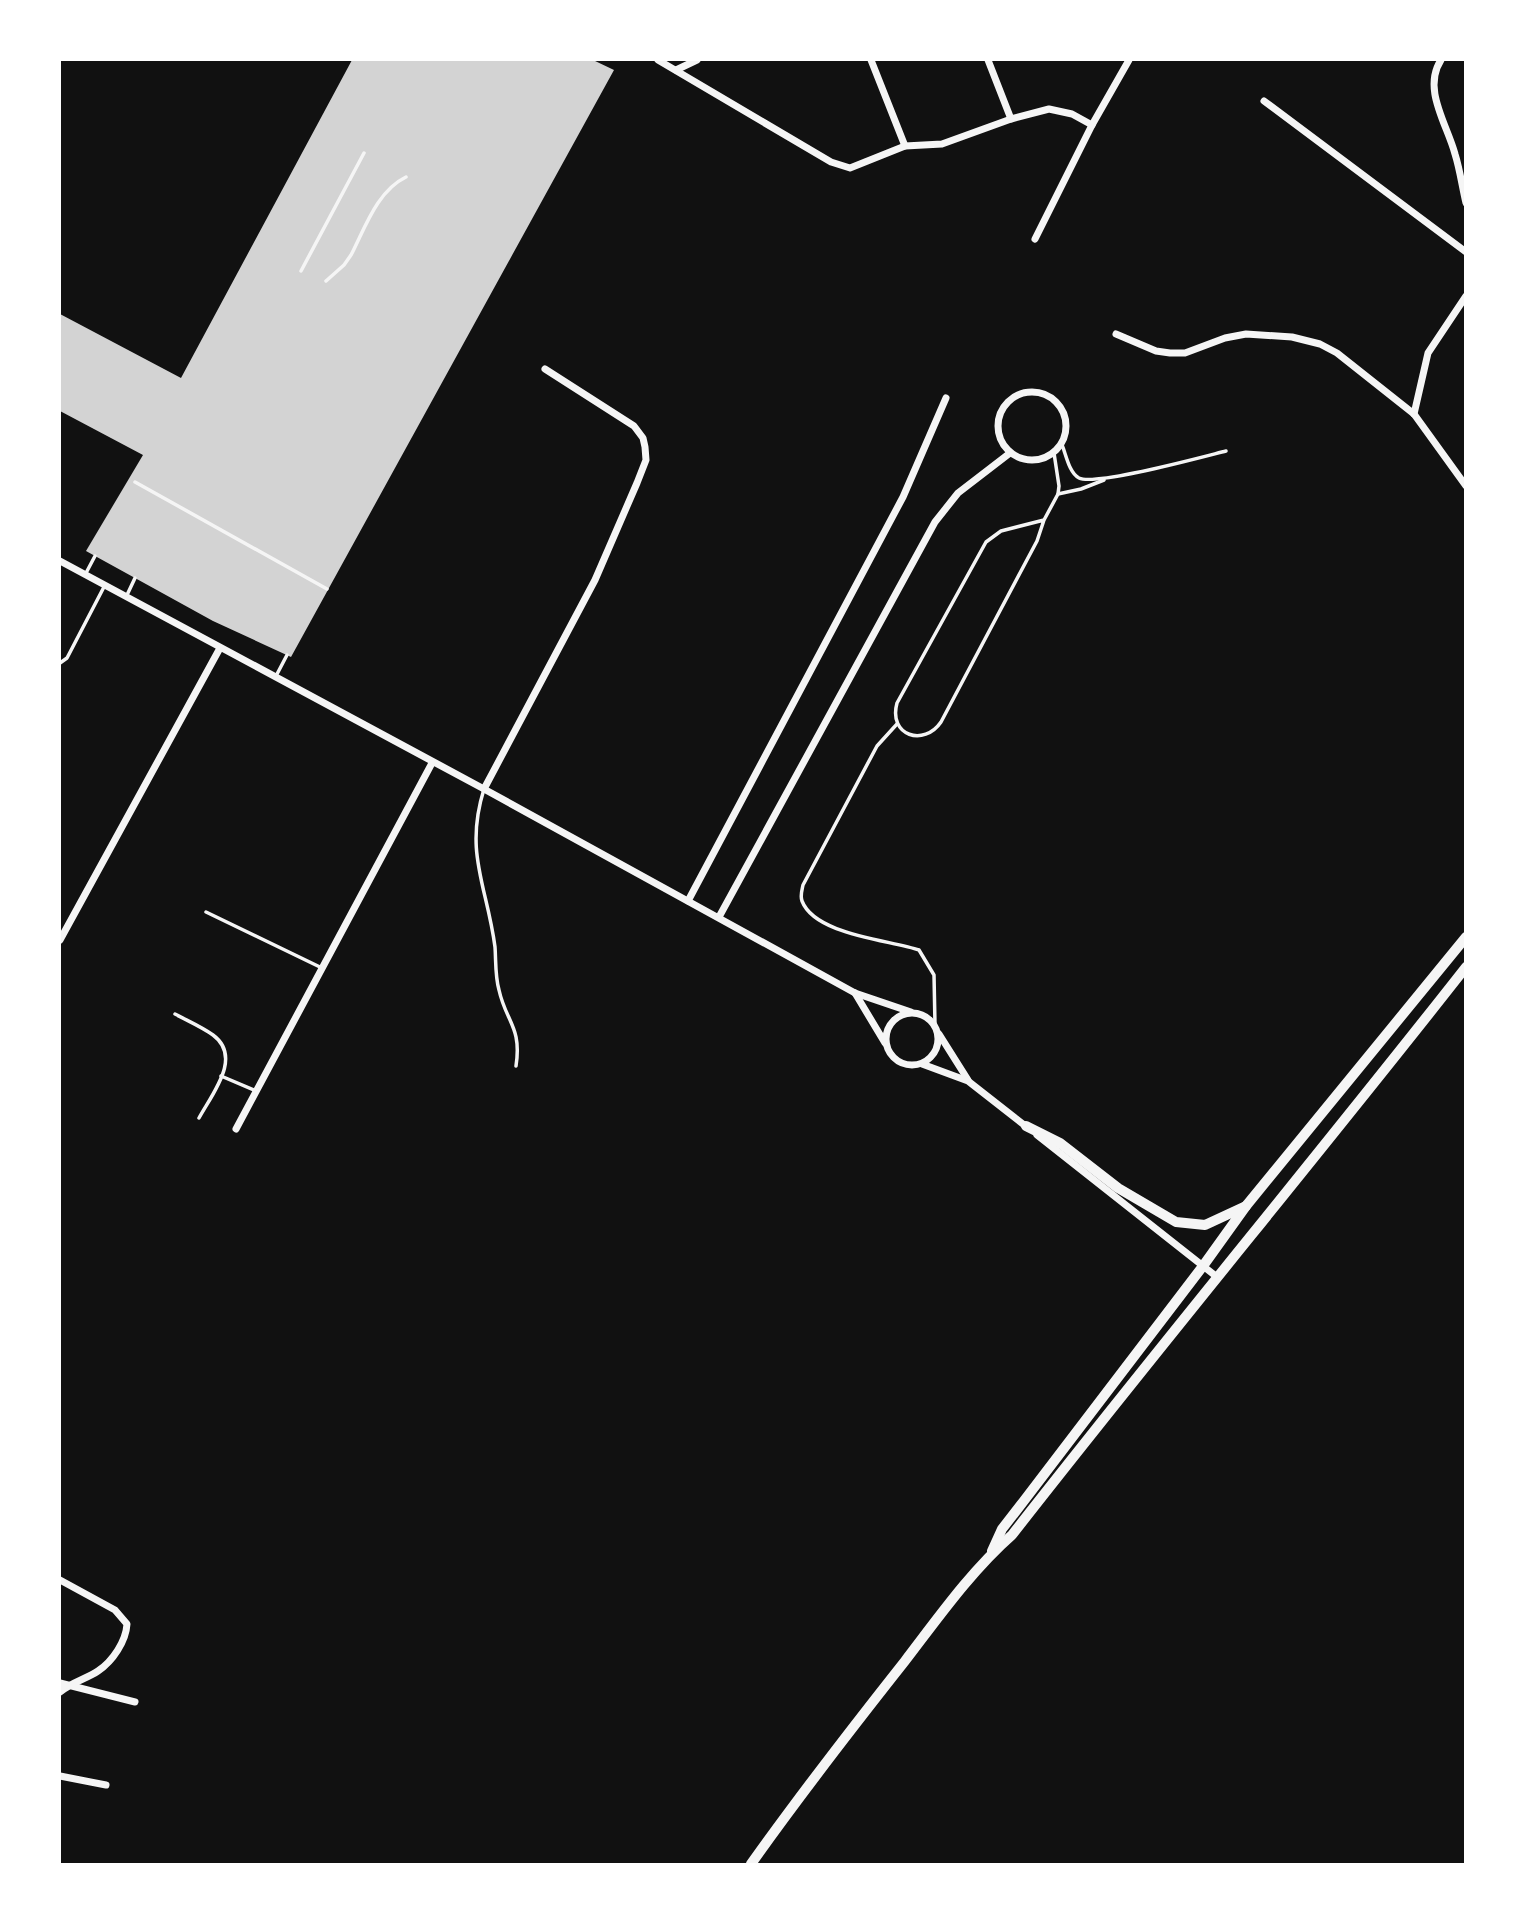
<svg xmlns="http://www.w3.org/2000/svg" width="1525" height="1924" font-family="Signika,sans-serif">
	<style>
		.building { fill: #d3d3d3 }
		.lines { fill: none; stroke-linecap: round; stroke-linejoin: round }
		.service { stroke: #f5f5f5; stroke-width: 3.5 }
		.minor { stroke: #f5f5f5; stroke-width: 7 }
		.secondary { stroke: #f5f5f5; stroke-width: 10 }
	</style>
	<rect width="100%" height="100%" fill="#111"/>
	<!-- building -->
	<polygon class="building" points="352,60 593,60 614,70 291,657 213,621 86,551 143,455 60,411 60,314 181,378"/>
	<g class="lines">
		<!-- service -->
		<g class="service">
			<polyline points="301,271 364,153"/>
			<path d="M326 281 344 265 351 255C365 228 377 191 406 177"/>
			<path d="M1062 445C1066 454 1069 473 1079 478 1096 486 1202 457 1226 451"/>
			<polyline points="135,482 327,589"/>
			<polyline points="1058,494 1081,489 1104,480"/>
			<path d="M1044 520 1001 531 986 542 897 703C888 736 924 747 941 722L1037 541 1044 520 1058 494 1059 486 1054 453"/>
			<polyline points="86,573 95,556"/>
			<polyline points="127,595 135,578"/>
			<polyline points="60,663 67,658 105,585"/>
			<polyline points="276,676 287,655"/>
			<path d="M897 724 877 746 803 885C802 890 800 896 802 901 815 935 890 940 919 950L934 975 935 1025"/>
			<path d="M484 789C464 853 487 886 495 947 496 961 495 976 499 990 506 1022 522 1027 516 1066"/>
			<polyline points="206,912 322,968"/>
			<path d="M175 1014C188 1021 202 1027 213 1035 243 1057 212 1094 199 1118"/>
			<polyline points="221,1076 256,1091"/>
		</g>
		<!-- minor -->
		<g class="minor">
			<polyline points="658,60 831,162 850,168 905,146 942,144 1011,119 1049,109 1072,114 1092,125"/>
			<polyline points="871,60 905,146"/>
			<polyline points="988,60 1011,119"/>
			<path d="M1441 60C1422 89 1447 124 1455 154 1460 170 1462 186 1466 203"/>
			<polyline points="676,70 697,60"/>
			<polyline points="1264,101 1466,252"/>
			<polyline points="1035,239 1092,125 1129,60"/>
			<polyline points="1116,334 1156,351 1170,353 1185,353 1225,338 1246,334 1292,337 1320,344 1337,353 1414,414 1466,486"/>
			<circle cx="1032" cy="426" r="34"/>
			<polyline points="1414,414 1428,353 1466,296"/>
			<polyline points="60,561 484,789 855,993 911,1012"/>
			<polyline points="484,789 595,580 637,483 646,460 645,447 643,438 634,426 545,369"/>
			<polyline points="688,901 903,497 946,398"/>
			<polyline points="719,917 935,522 958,493 1010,453"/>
			<polyline points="60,940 220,648"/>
			<polyline points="855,993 885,1043"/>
			<circle cx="912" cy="1039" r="26"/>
			<polyline points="939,1034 968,1080"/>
			<polyline points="922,1064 968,1081 1028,1128"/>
			<polyline points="236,1129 432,763"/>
			<polyline points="1037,1135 1217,1277"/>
			<path d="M60 1580 115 1610 127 1624C126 1641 113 1661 98 1671 86 1679 72 1682 60 1692"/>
			<polyline points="60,1683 135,1702"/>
			<polyline points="60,1776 106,1785"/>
		</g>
		<!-- secondary -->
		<g class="secondary">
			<polyline points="1026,1126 1060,1143 1118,1188 1176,1222 1205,1225 1246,1206"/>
			<polyline points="992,1551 1002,1529 1023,1502 1203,1266 1246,1206 1466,937"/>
			<path d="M751 1864C800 1795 852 1728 905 1661 938 1618 971 1571 1012 1535 1161 1344 1316 1158 1466 967"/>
		</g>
	</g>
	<!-- border -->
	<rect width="1525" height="1924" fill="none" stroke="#ffffff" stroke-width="122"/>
</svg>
